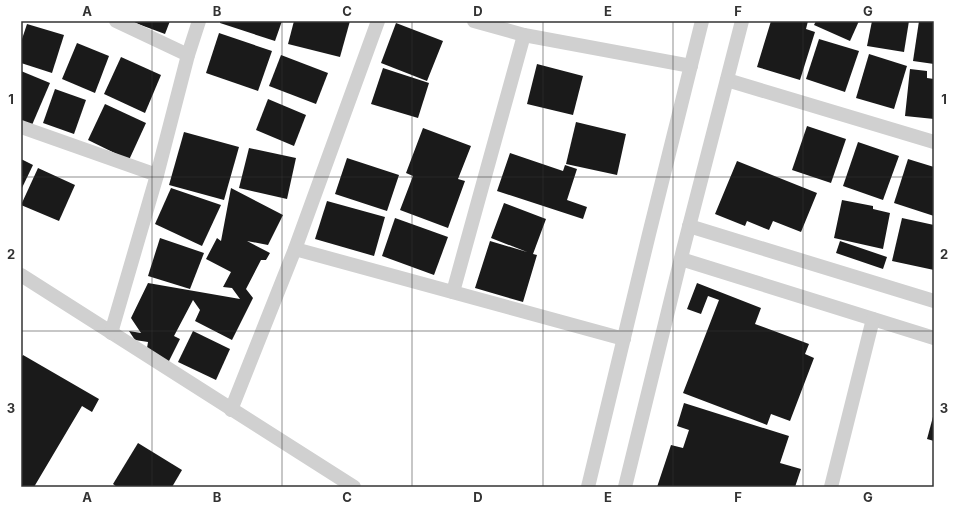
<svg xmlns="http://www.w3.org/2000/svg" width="955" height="508" font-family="Inter,sans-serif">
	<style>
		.building { fill: #1a1a1a }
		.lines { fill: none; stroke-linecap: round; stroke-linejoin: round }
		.minor { stroke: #d0d0d0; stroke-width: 14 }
		.grid { fill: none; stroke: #333; stroke-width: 1; stroke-opacity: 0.55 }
		.neatline { fill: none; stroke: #333; stroke-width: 1.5 }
		.grid-label { font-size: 13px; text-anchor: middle; font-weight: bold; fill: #333 }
	</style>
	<rect width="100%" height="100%" fill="#fff"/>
	<!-- building -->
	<g class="building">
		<polygon points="130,21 170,21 165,34"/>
		<polygon points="220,21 282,21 275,41 220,23"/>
		<polygon points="294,21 350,21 340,57 288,44"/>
		<polygon points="771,21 808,21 806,29 815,32 800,80 757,67"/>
		<polygon points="816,21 859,21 850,41 814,25"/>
		<polygon points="872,21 909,21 904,52 867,46"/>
		<polygon points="919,21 934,21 934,64 913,61"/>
		<polygon points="396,23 443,41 427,81 381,63"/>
		<polygon points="27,24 64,35 52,73 21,63 21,42"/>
		<polygon points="219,33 272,51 258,91 206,73"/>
		<polygon points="819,39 859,51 845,92 806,79"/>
		<polygon points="77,43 109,56 95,93 62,79"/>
		<polygon points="869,54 907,66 894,109 856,98"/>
		<polygon points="281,55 328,73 316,104 269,86"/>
		<polygon points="121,57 161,75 145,113 104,94"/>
		<polygon points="537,64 583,76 573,115 527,104"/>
		<polygon points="383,68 429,83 418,118 371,104"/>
		<polygon points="910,69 927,71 927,78 934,79 934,119 905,116"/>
		<polygon points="21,71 50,83 32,125 21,120"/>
		<polygon points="55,89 86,100 74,134 43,123"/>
		<polygon points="268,99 306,115 294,146 256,130"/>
		<polygon points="105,104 146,123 129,160 88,140"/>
		<polygon points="576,122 626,134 617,175 566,164"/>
		<polygon points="807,126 846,139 831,183 792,170"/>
		<polygon points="423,128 471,146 458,179 465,181 448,228 400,210 413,176 406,173"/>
		<polygon points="184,132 239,147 224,200 169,185"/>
		<polygon points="858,142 899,156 883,200 843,186"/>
		<polygon points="249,148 296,158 287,199 239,188"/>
		<polygon points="510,153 563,171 565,165 577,169 567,200 587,207 583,219 497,191"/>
		<polygon points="347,158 399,175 387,211 335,194"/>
		<polygon points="21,159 33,165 21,190"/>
		<polygon points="908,159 934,167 934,216 894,203"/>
		<polygon points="737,161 817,193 801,232 773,221 769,230 747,221 745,226 715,214"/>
		<polygon points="38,168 75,185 59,221 21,205"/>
		<polygon points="171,188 221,205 202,246 155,224"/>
		<polygon points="231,188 283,215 268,245 247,241 270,253 266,260 261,260 246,289 253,298 232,340 195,321 200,310 193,300 174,336 180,339 167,365 146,354 148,342 135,340 129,331 141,333 131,318 148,283 240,299 232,288 223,287 231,272 206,259 217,238 221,241"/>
		<polygon points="842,200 873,206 873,209 890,213 883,249 834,238"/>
		<polygon points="327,201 385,217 374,256 315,239"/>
		<polygon points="504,203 546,219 533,254 537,255 523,302 475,288 490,241 527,252 491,238"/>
		<polygon points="395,218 448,237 434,275 382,256"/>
		<polygon points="902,218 934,225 934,270 892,261"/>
		<polygon points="160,238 204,253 190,289 148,276"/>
		<polygon points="840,241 887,257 883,269 836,253"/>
		<polygon points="697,283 761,308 755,324 809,344 805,354 814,358 790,421 771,414 767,425 683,393 719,300 708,296 701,314 687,309"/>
		<polygon points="193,331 230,349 216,380 178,362"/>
		<polygon points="23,355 99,399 92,412 82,406 34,487 21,487 21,358"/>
		<polygon points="684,403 789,436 780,463 801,469 795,487 657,487 671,445 683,448 689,430 677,426"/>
		<polygon points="934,413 934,441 927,439"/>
		<polygon points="138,443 182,470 172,487 117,487 113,484"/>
	</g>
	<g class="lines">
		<!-- minor -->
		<g class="minor">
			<polyline points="116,21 188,55"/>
			<polyline points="474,21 524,35 691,66"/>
			<polyline points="727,80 934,142"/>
			<polyline points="21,127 157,175"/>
			<polyline points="689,226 934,301"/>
			<polyline points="295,249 624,339"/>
			<polyline points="681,259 934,338"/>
			<polyline points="21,275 354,487"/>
			<polyline points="453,292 524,35"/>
			<polyline points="111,333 157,175 188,55 199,21"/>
			<polyline points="231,410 295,249 378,21"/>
			<polyline points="588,487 649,234 702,21"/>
			<polyline points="625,487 683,250 742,21"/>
			<polyline points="831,487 873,319"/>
		</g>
	</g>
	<!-- grid -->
	<path class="grid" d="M152 21V487M282 21V487M412 21V487M543 21V487M673 21V487M803 21V487M21 177H934M21 331H934"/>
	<!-- border -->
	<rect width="955" height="508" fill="none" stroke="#ffffff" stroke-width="44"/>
	<rect x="22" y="22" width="911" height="464" class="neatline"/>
	<g class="grid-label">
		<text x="87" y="16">A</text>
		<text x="217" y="16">B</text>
		<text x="347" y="16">C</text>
		<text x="478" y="16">D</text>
		<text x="608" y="16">E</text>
		<text x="738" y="16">F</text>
		<text x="868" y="16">G</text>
		<text x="11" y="104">1</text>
		<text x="944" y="104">1</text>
		<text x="11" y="259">2</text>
		<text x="944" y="259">2</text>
		<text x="11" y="413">3</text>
		<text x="944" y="413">3</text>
		<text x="87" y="502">A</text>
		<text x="217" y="502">B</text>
		<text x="347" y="502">C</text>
		<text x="478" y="502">D</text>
		<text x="608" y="502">E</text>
		<text x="738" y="502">F</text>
		<text x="868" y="502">G</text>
	</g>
</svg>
